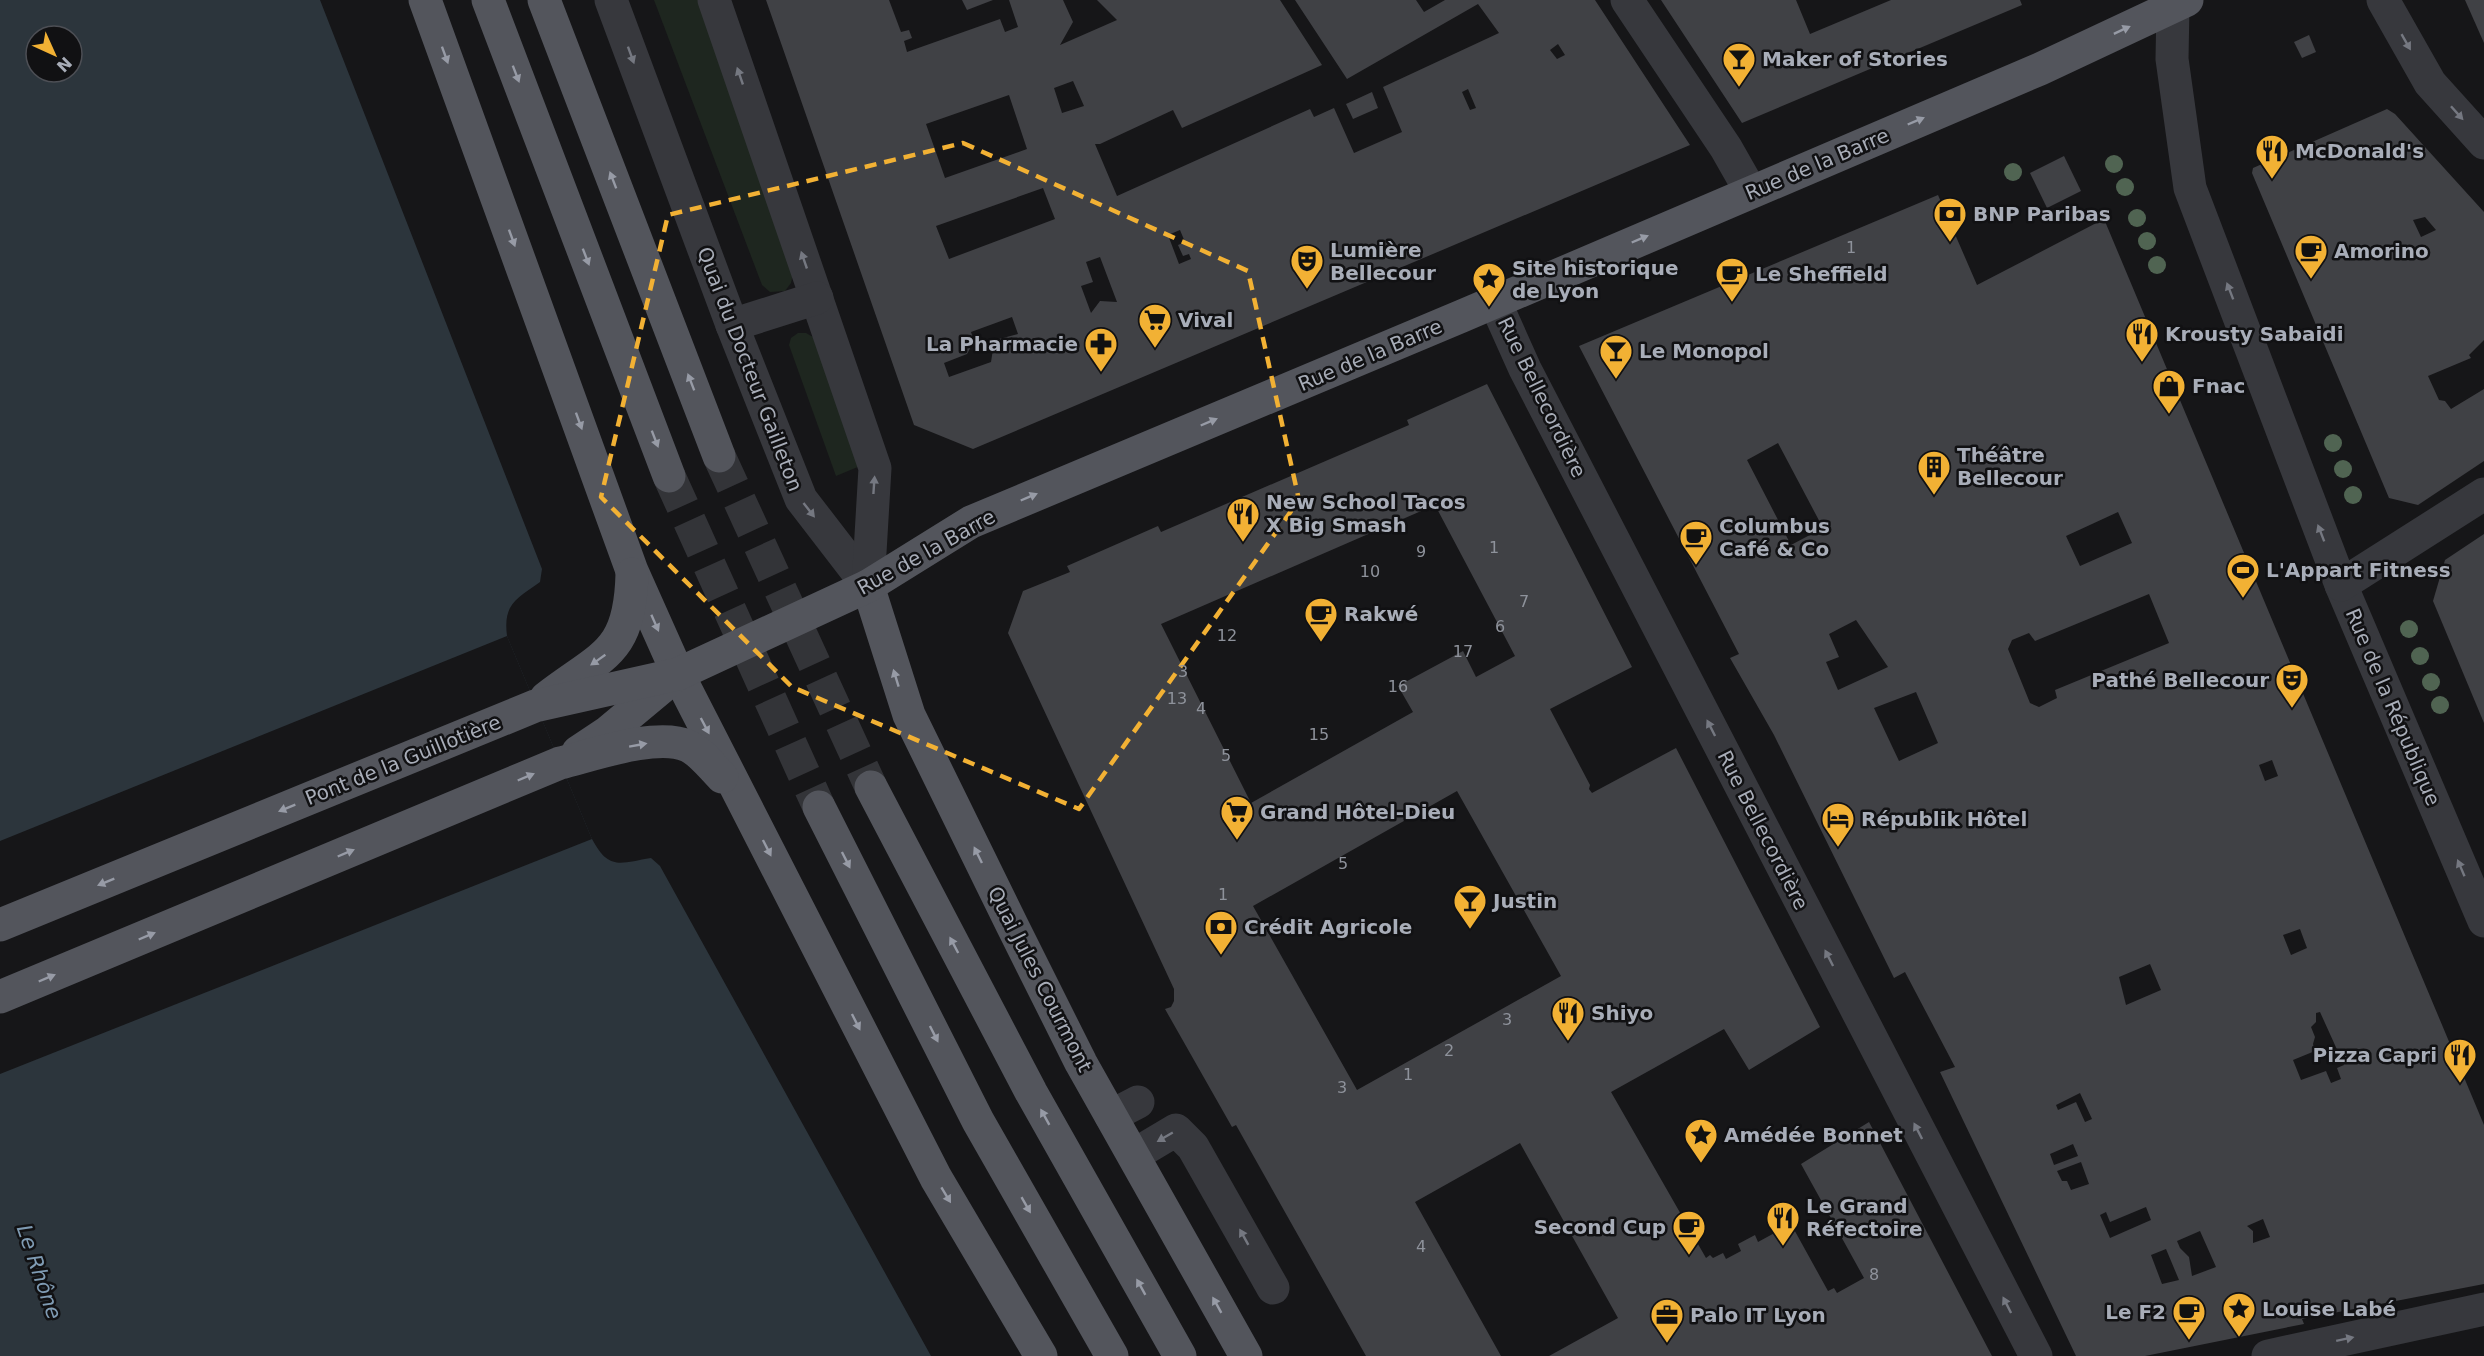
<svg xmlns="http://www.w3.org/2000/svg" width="2484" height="1356" font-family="'DejaVu Sans',sans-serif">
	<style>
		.green { fill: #1e261f }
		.water { fill: #2c353c; fill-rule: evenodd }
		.pier { fill: #161618 }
		.building { fill: #404145; fill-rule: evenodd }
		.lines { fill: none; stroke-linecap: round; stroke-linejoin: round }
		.major-tunnel { stroke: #333438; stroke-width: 33; stroke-dasharray: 33 16; stroke-linecap: butt }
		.minor { stroke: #37383d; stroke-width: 33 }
		.major { stroke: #53555c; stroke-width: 33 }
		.tree { fill: #506452 }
		.oneway { fill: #979ba6 }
		.oneway2 { fill: #757881 }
		.marked { fill: none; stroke: #f2b134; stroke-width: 4.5; stroke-dasharray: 12 8; stroke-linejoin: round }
		.labels { text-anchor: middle; stroke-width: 5; stroke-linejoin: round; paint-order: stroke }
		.number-label { font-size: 16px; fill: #8e929b }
		.poi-label { font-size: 20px; font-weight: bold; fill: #a8adb8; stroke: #111113; text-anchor: start }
		.street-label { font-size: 20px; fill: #a8adb8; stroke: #111113 }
		.water-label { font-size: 21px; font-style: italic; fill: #7f9bb3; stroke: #111113 }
	</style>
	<rect width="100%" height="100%" fill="#161618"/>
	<!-- green -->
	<g class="green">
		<polygon points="654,0 701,0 793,273 791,283 785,291 770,292 762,285"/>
		<polygon points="798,333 806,333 813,337 860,466 836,476 789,345 791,338"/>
	</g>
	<!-- water -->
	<path class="water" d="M0 0H320L542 569 540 582C516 599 503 604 507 636L592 839C609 871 620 863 651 858L660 866 931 1356H0ZM36 36H72V72H36Z"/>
	<!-- pier -->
	<polygon class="pier" points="507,636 592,839 0,1074 0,841"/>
	<!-- building -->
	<g class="building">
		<path d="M766 0H889L901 32 909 30 912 38 904 41 907 52 1000 19 1005 32 1018 27 1009 0H1063L1073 22 1060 45 1117 20 1097 0H1280L1322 65 1182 128 1173 110 1100 144H1095L1117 196 1310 109 1314 117 1334 108 1354 153 1402 132 1383 87 1499 33 1478 4 1347 79 1295 0H1416L1424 12 1445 0H1595L1690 145 973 449 914 425ZM1558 44 1565 55 1557 59 1550 50ZM1073 81 1084 106 1062 113 1054 88ZM1468 89 1476 108 1470 110 1462 92ZM1009 95 1027 149 945 178 926 124ZM1043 188 1055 219 949 259 936 226ZM1180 230 1185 242 1178 245 1183 256 1189 254 1191 259 1179 264 1168 235ZM1100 257 1117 302 1100 301 1091 313 1081 286 1093 282 1086 262ZM1012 317 1018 334 999 339 994 343 991 362 949 377 944 363 967 354 974 341 971 332Z"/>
		<polygon points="962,0 993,0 967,10"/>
		<polygon points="1661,0 1796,0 1810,34 1891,0 2020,0 2022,5 1742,123"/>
		<polygon points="2465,0 2484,0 2484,43"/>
		<polygon points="2309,35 2316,52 2302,58 2294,42"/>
		<polygon points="1372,92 1378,108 1353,119 1346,104"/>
		<path d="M2387 109 2395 114 2484 212V340L2469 355 2471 358 2428 376 2439 400 2445 401 2451 409 2484 389V461L2418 505 2389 498 2252 173 2253 168ZM2425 217 2436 230 2421 237 2413 220Z"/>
		<polygon points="2064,156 2081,191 2047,208 2030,173"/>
		<path d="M1938 195 1977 285 2104 219 2484 1125V1284L2302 1319 2304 1324 2145 1356H2076L1940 1072 1955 1067 1905 972 1894 978 1774 735 1730 658 1739 654 1579 346ZM1778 443 1823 528 1791 545 1747 460ZM2118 512 2132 543 2080 566 2066 536ZM2149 594 2169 643 2055 690 2057 698 2039 707 2030 703 2008 649 2012 640 2029 633 2035 641ZM1856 620 1888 667 1838 690 1826 662 1839 657 1829 634ZM1916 692 1938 743 1899 761 1874 708ZM2272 760 2278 776 2265 781 2259 765ZM2300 929 2307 948 2291 955 2283 935ZM2150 964 2161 990 2126 1005 2119 977ZM2320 1012 2344 1065 2337 1068 2341 1079 2331 1083 2326 1071 2301 1080 2293 1060 2315 1051 2313 1044 2315 1037 2311 1027 2316 1022V1013ZM2080 1093 2092 1119 2085 1122 2076 1102 2058 1110 2056 1105ZM2073 1144 2078 1156 2054 1165 2050 1154ZM2081 1162 2089 1184 2071 1190 2067 1181H2062L2057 1171ZM2146 1207 2151 1220 2110 1238 2100 1215 2106 1212 2110 1222ZM2263 1219 2270 1237 2253 1243V1231L2247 1226ZM2200 1231 2216 1267 2192 1276 2189 1257 2180 1248 2177 1241ZM2166 1249 2179 1280 2162 1284 2151 1255Z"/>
		<path d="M1487 384 1632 667 1550 709 1590 785 1589 789 1592 793 1676 748 1820 1027 1749 1070 1724 1029 1611 1092 1706 1258 1710 1255 1713 1258 1723 1253 1726 1259 1741 1251 1738 1244 1755 1235 1758 1242 1791 1224 1828 1291 1834 1288 1837 1293 1864 1278 1801 1164 1869 1122 1992 1356H1549L1618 1318 1520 1143 1415 1202 1501 1356H1366L1236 1125 1232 1127 1165 1009 1171 1007 1174 1001V989L1008 633 1023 591 1070 572 1067 566 1158 526 1161 532 1409 425 1407 420ZM1435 505 1515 656 1476 677 1463 651 1398 686 1413 712 1251 803 1161 624ZM1457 791 1561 976 1357 1090 1253 906Z"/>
		<polygon points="2484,534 2484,723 2433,601 2445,560"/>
	</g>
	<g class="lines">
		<!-- major-tunnel -->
		<g class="major-tunnel">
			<polyline points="719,456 871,787"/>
			<polyline points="669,476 819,807"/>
		</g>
		<!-- minor -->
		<g class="minor">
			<polyline points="611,0 732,325 801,499 868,586"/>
			<polyline points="714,0 875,468 868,586"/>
			<polyline points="1627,0 1726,148 1751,192"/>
			<polyline points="2170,0 2173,6 2172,59 2190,188 2341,585 2484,921"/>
			<polyline points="2383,0 2430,83 2484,143"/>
			<polyline points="1495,302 1525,369 2036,1356"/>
			<polyline points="732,325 817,298"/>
			<polyline points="2341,585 2484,494"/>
			<polyline points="1111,1116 1138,1102"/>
			<polyline points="1134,1155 1176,1130 1193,1147 1273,1288"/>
			<polyline points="2268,1356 2484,1309"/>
		</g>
		<!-- major -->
		<g class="major">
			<polyline points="425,0 632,571 678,674 936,1178 1041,1356"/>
			<polyline points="488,0 669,476"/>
			<polyline points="544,0 719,456"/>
			<polyline points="868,586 909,715 1012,925 1081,1063 1246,1356"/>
			<path d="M546 698C603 654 630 654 632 574"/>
			<polyline points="578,752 608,732 674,677"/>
			<polyline points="871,787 1031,1092 1180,1356"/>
			<polyline points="819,807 978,1121 1112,1356"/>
			<polyline points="0,925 535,706 678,674 868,586 971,522 1462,316 2040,69 2187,0"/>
			<path d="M0 997 560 763C593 755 657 732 688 746 701 752 712 767 722 777"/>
		</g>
	</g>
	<!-- trees -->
	<g class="tree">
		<circle cx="2114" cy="164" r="9"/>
		<circle cx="2013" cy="172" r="9"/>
		<circle cx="2125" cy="187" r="9"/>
		<circle cx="2137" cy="218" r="9"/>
		<circle cx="2147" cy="241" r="9"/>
		<circle cx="2157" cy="265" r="9"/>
		<circle cx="2333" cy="443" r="9"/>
		<circle cx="2343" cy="469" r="9"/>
		<circle cx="2353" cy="495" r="9"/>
		<circle cx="2409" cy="629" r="9"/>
		<circle cx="2420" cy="656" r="9"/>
		<circle cx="2431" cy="682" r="9"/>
		<circle cx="2440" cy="705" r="9"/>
	</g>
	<!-- one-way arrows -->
	<defs><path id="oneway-solid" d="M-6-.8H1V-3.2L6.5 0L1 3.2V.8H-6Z" transform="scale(1.5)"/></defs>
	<g class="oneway">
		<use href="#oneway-solid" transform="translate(2122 30) rotate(-25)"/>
		<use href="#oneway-solid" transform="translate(445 55) rotate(70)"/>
		<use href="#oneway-solid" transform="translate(516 74) rotate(69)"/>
		<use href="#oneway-solid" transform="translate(1916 121) rotate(-23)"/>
		<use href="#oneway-solid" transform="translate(613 180) rotate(-111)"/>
		<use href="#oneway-solid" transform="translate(512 238) rotate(70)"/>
		<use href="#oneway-solid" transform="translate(1640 239) rotate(-23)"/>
		<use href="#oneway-solid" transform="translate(586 257) rotate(69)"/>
		<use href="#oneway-solid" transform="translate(691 382) rotate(-111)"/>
		<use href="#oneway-solid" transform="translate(579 421) rotate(70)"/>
		<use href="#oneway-solid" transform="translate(1209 422) rotate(-23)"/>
		<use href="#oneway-solid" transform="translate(655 439) rotate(69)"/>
		<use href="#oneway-solid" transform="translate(1029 497) rotate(-23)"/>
		<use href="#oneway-solid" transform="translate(655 623) rotate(66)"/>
		<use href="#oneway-solid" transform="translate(598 660) rotate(145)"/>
		<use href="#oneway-solid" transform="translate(896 678) rotate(-107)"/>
		<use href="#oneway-solid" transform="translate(705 726) rotate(62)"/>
		<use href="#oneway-solid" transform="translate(638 745) rotate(-10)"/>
		<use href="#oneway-solid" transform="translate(526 777) rotate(-23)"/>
		<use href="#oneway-solid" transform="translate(287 808) rotate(158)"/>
		<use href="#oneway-solid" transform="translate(767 848) rotate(63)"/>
		<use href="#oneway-solid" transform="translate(346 853) rotate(-23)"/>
		<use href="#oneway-solid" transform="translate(978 855) rotate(-116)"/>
		<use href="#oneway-solid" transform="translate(846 860) rotate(63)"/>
		<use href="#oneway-solid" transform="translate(106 882) rotate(158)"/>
		<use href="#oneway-solid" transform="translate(147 936) rotate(-23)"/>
		<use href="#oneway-solid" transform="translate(954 945) rotate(-118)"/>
		<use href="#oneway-solid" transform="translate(47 978) rotate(-23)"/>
		<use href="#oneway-solid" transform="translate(856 1022) rotate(63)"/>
		<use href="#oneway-solid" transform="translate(934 1034) rotate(63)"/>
		<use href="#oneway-solid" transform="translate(1045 1117) rotate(-119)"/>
		<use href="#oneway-solid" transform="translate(946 1195) rotate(59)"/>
		<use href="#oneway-solid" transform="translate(1026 1205) rotate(60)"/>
		<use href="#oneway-solid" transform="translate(1141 1287) rotate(-119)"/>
		<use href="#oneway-solid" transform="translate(1217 1305) rotate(-119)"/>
	</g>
	<g class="oneway2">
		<use href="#oneway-solid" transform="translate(2406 42) rotate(60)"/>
		<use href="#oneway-solid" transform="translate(631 55) rotate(70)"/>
		<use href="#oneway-solid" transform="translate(740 76) rotate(-109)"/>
		<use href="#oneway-solid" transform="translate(2457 113) rotate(48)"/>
		<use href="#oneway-solid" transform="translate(804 260) rotate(-109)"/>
		<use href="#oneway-solid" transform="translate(2230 291) rotate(-111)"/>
		<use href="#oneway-solid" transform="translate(874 485) rotate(-86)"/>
		<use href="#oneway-solid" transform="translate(809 510) rotate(52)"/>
		<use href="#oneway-solid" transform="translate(2321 533) rotate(-111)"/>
		<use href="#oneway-solid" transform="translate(1711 728) rotate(-117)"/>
		<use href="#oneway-solid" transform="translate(2461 868) rotate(-113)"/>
		<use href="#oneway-solid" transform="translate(1829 958) rotate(-117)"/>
		<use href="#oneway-solid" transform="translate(1918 1131) rotate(-117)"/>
		<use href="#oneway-solid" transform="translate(1165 1137) rotate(150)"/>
		<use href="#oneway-solid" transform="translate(1244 1237) rotate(-119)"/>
		<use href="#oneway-solid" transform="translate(2007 1305) rotate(-117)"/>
		<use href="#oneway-solid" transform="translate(2345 1339) rotate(-12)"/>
	</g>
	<!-- marked area -->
	<path class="marked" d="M963 143 1248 271 1299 500 1079 809 792 687 601 497 668 215Z"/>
	<!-- icons -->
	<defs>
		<g id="bar-pin" transform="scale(1.725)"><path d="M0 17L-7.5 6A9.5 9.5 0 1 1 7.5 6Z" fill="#f2b134" stroke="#111113"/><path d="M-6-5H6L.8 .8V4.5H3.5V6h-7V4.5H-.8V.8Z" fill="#111"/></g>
		<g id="restaurant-pin" transform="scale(1.725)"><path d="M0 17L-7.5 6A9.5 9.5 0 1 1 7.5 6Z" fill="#f2b134" stroke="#111113"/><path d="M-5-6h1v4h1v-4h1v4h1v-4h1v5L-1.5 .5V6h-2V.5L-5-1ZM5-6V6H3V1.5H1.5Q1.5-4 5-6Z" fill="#111"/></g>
		<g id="bank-pin" transform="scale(1.725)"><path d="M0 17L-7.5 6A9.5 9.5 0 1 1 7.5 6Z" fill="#f2b134" stroke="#111113"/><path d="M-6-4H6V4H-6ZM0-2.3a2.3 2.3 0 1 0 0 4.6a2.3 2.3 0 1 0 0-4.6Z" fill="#111"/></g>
		<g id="cafe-pin" transform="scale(1.725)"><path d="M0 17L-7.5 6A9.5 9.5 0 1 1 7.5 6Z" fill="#f2b134" stroke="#111113"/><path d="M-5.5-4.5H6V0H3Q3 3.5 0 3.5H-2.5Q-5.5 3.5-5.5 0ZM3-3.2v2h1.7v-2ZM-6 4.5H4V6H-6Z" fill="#111"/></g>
		<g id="theatre-pin" transform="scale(1.725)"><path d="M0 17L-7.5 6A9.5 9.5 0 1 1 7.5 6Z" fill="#f2b134" stroke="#111113"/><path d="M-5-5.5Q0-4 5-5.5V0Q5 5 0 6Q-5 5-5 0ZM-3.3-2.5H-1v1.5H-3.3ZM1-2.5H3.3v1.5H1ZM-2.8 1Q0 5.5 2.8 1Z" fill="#111"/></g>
		<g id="sight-pin" transform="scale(1.725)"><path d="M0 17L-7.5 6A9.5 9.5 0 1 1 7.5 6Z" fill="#f2b134" stroke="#111113"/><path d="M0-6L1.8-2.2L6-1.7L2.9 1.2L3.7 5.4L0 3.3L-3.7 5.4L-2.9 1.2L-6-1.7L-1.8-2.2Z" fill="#111"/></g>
		<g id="supermarket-pin" transform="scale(1.725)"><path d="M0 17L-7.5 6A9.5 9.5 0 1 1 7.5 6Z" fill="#f2b134" stroke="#111113"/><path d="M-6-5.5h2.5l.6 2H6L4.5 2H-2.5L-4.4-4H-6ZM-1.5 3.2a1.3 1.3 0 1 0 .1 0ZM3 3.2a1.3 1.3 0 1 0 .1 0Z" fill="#111"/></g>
		<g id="pharmacy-pin" transform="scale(1.725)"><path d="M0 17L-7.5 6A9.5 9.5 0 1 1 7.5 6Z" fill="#f2b134" stroke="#111113"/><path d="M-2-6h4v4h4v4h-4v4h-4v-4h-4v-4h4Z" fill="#111"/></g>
		<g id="shop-pin" transform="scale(1.725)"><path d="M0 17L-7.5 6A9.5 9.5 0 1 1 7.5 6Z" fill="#f2b134" stroke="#111113"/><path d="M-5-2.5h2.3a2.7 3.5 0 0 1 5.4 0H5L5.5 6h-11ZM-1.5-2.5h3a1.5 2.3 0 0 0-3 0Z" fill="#111"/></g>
		<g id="building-pin" transform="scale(1.725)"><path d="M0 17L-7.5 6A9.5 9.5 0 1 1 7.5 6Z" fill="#f2b134" stroke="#111113"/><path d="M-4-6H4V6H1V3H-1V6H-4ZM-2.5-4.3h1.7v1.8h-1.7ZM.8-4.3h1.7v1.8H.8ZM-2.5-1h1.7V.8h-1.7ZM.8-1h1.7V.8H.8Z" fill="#111"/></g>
		<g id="stadium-pin" transform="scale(1.725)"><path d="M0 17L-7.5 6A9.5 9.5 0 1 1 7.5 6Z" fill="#f2b134" stroke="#111113"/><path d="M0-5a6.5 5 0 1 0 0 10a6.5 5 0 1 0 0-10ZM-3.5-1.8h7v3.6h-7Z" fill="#111"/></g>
		<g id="hotel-pin" transform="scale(1.725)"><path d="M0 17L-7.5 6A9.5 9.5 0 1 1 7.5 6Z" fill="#f2b134" stroke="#111113"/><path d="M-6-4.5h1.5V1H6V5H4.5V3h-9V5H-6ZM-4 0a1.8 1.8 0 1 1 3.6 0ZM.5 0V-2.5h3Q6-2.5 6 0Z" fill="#111"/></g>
		<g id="office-pin" transform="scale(1.725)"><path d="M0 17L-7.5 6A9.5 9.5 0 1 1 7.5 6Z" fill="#f2b134" stroke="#111113"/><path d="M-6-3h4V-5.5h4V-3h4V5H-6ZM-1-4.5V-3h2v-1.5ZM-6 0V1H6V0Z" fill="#111"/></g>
	</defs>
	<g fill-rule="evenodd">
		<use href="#bar-pin" x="1739" y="59"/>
		<use href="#restaurant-pin" x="2272" y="151"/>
		<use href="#bank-pin" x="1950" y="214"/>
		<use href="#cafe-pin" x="2311" y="251"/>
		<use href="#theatre-pin" x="1307" y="261"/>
		<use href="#cafe-pin" x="1732" y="274"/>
		<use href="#sight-pin" x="1489" y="279"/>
		<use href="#supermarket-pin" x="1155" y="320"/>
		<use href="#restaurant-pin" x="2142" y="334"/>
		<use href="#pharmacy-pin" x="1101" y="344"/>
		<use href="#bar-pin" x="1616" y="351"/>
		<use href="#shop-pin" x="2169" y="386"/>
		<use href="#building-pin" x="1934" y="467"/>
		<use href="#restaurant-pin" x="1243" y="514"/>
		<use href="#cafe-pin" x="1696" y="537"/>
		<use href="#stadium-pin" x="2243" y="570"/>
		<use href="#cafe-pin" x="1321" y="614"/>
		<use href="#theatre-pin" x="2292" y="680"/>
		<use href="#supermarket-pin" x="1237" y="812"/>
		<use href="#hotel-pin" x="1838" y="819"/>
		<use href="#bar-pin" x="1470" y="901"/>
		<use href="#bank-pin" x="1221" y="927"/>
		<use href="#restaurant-pin" x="1568" y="1013"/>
		<use href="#restaurant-pin" x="2460" y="1055"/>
		<use href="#sight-pin" x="1701" y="1135"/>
		<use href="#restaurant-pin" x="1783" y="1218"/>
		<use href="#cafe-pin" x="1689" y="1227"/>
		<use href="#sight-pin" x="2239" y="1309"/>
		<use href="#cafe-pin" x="2189" y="1312"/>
		<use href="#office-pin" x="1667" y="1315"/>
	</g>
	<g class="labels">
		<!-- number labels -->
		<g class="number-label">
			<text x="1851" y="253">1</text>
			<text x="1494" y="553">1</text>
			<text x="1421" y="557">9</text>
			<text x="1370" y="577">10</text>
			<text x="1524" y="607">7</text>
			<text x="1500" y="632">6</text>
			<text x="1227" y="641">12</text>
			<text x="1463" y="657">17</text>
			<text x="1183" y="677">3</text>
			<text x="1398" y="692">16</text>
			<text x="1177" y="704">13</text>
			<text x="1201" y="714">4</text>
			<text x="1319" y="740">15</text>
			<text x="1226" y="761">5</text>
			<text x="1343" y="869">5</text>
			<text x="1223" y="900">1</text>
			<text x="1507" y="1025">3</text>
			<text x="1449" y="1056">2</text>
			<text x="1408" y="1080">1</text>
			<text x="1342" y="1093">3</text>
			<text x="1421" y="1252">4</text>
			<text x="1874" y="1280">8</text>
		</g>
		<!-- poi labels -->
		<g class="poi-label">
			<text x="1762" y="66">Maker of Stories</text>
			<text x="2295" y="158">McDonald's</text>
			<text x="1973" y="221">BNP Paribas</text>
			<text x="1330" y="257">Lumière<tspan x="1330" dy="23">Bellecour</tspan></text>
			<text x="2334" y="258">Amorino</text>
			<text x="1512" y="275">Site historique<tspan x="1512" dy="23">de Lyon</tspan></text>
			<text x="1755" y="281">Le Sheffield</text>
			<text x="1178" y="327">Vival</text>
			<text x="2165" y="341">Krousty Sabaidi</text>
			<text x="1078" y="351" text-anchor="end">La Pharmacie</text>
			<text x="1639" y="358">Le Monopol</text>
			<text x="2192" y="393">Fnac</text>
			<text x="1957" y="462">Théâtre<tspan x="1957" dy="23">Bellecour</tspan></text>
			<text x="1266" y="509">New School Tacos<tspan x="1266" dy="23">X Big Smash</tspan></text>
			<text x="1719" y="533">Columbus<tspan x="1719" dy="23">Café &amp; Co</tspan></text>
			<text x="2266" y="577">L'Appart Fitness</text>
			<text x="1344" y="621">Rakwé</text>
			<text x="2269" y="687" text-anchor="end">Pathé Bellecour</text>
			<text x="1260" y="819">Grand Hôtel-Dieu</text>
			<text x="1861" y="826">Républik Hôtel</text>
			<text x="1493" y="908">Justin</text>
			<text x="1244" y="934">Crédit Agricole</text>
			<text x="1591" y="1020">Shiyo</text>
			<text x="2437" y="1062" text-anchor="end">Pizza Capri</text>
			<text x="1724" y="1142">Amédée Bonnet</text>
			<text x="1806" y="1213">Le Grand<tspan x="1806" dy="23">Réfectoire</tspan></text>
			<text x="1666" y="1234" text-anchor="end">Second Cup</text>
			<text x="2262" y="1316">Louise Labé</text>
			<text x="2166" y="1319" text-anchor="end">Le F2</text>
			<text x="1690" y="1322">Palo IT Lyon</text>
		</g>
		<!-- street labels -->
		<g class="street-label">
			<text transform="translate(1817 164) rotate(-23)" y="7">Rue de la Barre</text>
			<text transform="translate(1370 355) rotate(-23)" y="7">Rue de la Barre</text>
			<text transform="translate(750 369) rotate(69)" y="7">Quai du Docteur Gailleton</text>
			<text transform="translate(1542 397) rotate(64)" y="7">Rue Bellecordière</text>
			<text transform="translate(926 552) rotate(-29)" y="7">Rue de la Barre</text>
			<text transform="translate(2393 707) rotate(67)" y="7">Rue de la République</text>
			<text transform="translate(403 760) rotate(-22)" y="7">Pont de la Guillotière</text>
			<text transform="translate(1763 830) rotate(63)" y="7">Rue Bellecordière</text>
			<text transform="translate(1040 979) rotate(63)" y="7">Quai Jules Courmont</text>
		</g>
		<!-- water labels -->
		<g class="water-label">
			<text transform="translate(39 1272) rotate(71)" y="7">Le Rhône</text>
		</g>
	</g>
	<!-- north arrow -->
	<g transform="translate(54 54) rotate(135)"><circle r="28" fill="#111113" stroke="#4d4f55" stroke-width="1.5"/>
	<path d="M0-4.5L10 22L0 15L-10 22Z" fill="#f2b134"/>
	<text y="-9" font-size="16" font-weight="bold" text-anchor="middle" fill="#a8adb8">N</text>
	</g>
</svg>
